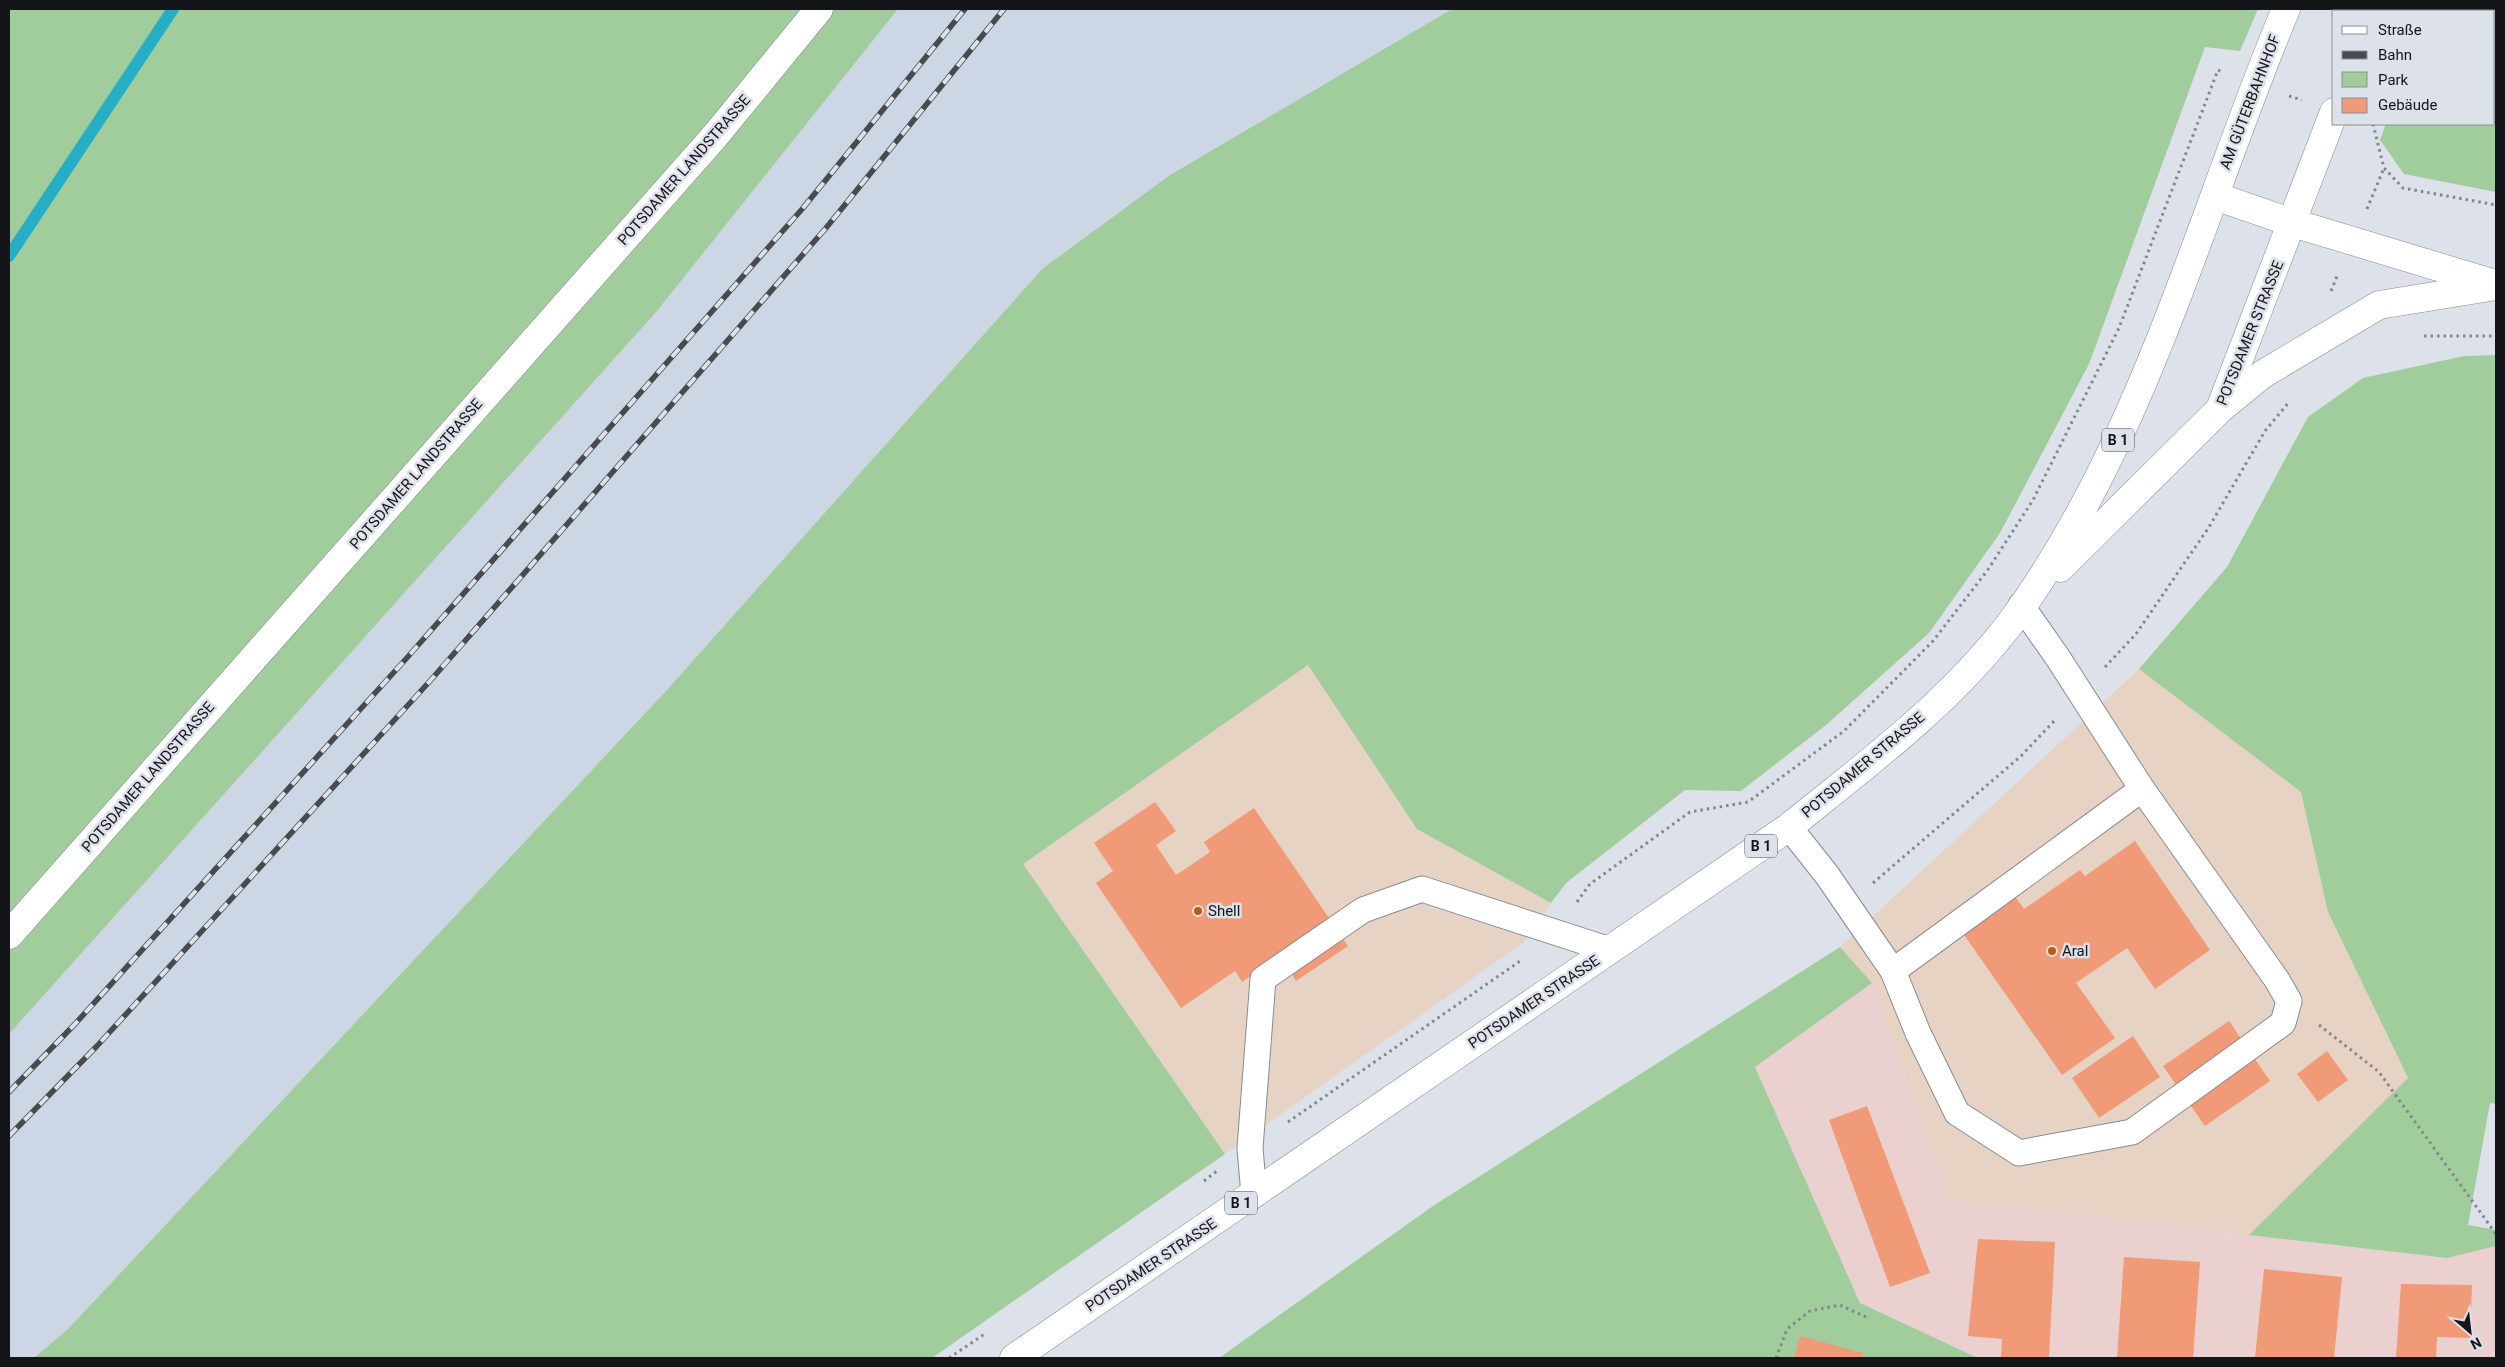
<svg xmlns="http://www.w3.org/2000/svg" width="2505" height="1367" font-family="Roboto,sans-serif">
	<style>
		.commercial { fill: #e6d3c3 }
		.industrial { fill: #ead0cf }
		.built { fill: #cdd6e5 }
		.green { fill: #a1cc9c }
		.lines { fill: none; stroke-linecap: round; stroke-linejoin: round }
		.stream { stroke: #27aec7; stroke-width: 12 }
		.building { fill: #f09a78 }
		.lane-casing { stroke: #878c94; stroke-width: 27 }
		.street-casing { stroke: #878c94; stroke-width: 29 }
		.secondary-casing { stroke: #878c94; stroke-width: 29 }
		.primary-casing { stroke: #878c94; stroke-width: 29 }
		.path { stroke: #83868c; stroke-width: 3; stroke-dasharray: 2.5 4; stroke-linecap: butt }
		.lane { stroke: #fff; stroke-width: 25 }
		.street { stroke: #fff; stroke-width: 28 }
		.secondary { stroke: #fff; stroke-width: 28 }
		.primary { stroke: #fff; stroke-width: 28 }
		.rail-casing { stroke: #484a4e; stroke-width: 5.5 }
		.rail { stroke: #dce1ea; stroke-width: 4; stroke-dasharray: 11; stroke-linecap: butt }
		.poi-dot { fill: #ba5d06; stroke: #dce1ea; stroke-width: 2 }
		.labels { text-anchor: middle; stroke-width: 5; stroke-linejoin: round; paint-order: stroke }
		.shield { fill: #dce1ea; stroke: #505257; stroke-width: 1 }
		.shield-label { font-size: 14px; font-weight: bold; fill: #141518 }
		.street-label { font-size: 15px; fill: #141518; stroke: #dce1ea }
		.poi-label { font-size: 15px; fill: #141518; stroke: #dce1ea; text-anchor: start }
	</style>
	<rect width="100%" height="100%" fill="#dce1ea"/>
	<!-- commercial -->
	<g class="commercial">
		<polygon points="1308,665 1417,829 1551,903 1524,942 1225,1154 1023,864"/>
		<polygon points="2139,669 2301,792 2328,912 2408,1079 2249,1235 1950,1200 1872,983 1840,947"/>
	</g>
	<!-- industrial -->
	<polygon class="industrial" points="1872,983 1950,1200 2447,1258 2496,1246 2496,1358 1978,1358 1860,1303 1755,1067"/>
	<!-- built -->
	<polygon class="built" points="898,9 1452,9 1170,175 1042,269 666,691 68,1329 34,1358 9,1358 9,1034 657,311"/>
	<!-- green -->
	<g class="green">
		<polygon points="9,9 898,9 657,311 9,1034"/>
		<polygon points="1452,9 2258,9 2240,51 2205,47 2089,364 2000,533 1929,633 1826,725 1741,791 1685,790 1566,883 1551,903 1417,829 1308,665 1023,864 1225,1154 932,1358 34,1358 68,1329 666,691 1042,269 1170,175"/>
		<polygon points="2430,9 2496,9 2496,192 2404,174 2380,140 2386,124 2494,124 2494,11 2429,11"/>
		<polygon points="2496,355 2496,1104 2490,1103 2468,1225 2496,1230 2496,1246 2447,1258 2249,1235 2408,1078 2328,912 2301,792 2139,669 2227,567 2308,417 2363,378 2464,356"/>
		<polygon points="1840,947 1872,983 1755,1067 1860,1303 1978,1358 1219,1358 1433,1206"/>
	</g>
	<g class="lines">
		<!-- stream -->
		<polyline class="stream" points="9,256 173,9"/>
	</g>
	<!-- building -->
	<g class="building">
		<polygon points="1155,802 1176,831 1156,845 1176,875 1210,852 1204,842 1254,808 1348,946 1296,981 1280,956 1242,982 1235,971 1181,1008 1096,883 1113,871 1094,843"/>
		<polygon points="2135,841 2210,950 2155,989 2127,948 2076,983 2115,1038 2062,1075 1960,929 2012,892 2024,909 2080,870 2085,876"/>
		<polygon points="2229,1021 2270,1081 2205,1126 2163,1066"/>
		<polygon points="2133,1036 2160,1077 2099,1118 2072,1078"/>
		<polygon points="2327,1051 2348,1080 2318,1102 2297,1074"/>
		<polygon points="1867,1106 1930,1273 1890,1287 1829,1120"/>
		<polygon points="1978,1239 2055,1242 2049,1358 2001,1358 2002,1339 1968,1336"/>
		<polygon points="2124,1257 2200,1262 2193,1358 2117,1358"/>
		<polygon points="2264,1269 2342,1277 2334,1358 2255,1358"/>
		<polygon points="2401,1284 2472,1285 2470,1338 2437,1337 2436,1358 2396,1358"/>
		<polygon points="1800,1336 1863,1353 1862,1358 1794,1358"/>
	</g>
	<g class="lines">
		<!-- lane casing -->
		<g class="lane-casing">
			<g id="lane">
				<polyline points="1789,827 1827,875 1893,971 2142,789 2058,658 2021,605"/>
				<polyline points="1893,971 1918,1033 1957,1113 2019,1153 2132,1132 2283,1023 2289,1001 2277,980 2142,789"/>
				<polyline points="1254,1195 1250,1148 1263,979 1363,910 1422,889 1610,950"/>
			</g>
		</g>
		<!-- street casing -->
		<g class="street-casing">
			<polyline id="street" points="9,935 715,136 819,9"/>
		</g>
		<!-- secondary casing -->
		<g class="secondary-casing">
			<g id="secondary">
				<polyline points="2293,223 2495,284"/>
				<polyline points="2220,409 2263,374 2379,305 2496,286"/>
			</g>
		</g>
		<!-- primary casing -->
		<g class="primary-casing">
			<g id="primary">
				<polyline points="2372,11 2373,9"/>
				<polyline points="2215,196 2293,223"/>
				<polyline points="2060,568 2220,409 2334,112"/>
				<path d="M1014 1358 1789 827C1867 764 1951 702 2012 621 2145 439 2200 214 2286 9"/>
			</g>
		</g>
		<!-- path -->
		<g class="path">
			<polyline points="2414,11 2415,9"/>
			<polyline points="2289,96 2302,100"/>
			<polyline points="2373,124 2384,168 2403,188 2496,205"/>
			<polyline points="2367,209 2384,168"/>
			<polyline points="2331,291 2338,274"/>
			<polyline points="2424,336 2496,336"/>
			<polyline points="2105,667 2136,634 2209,527 2265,431 2289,402"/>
			<polyline points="1873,883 2021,756 2056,719"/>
			<polyline points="1577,902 1590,884 1690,812 1748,802 1844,731 1933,641 1987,571 2033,500 2119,328 2218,70 2222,72"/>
			<polyline points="2319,1025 2379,1072 2496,1234"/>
			<polyline points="1288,1122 1523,959"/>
			<polyline points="1204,1181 1217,1171"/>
			<polyline points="949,1358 986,1333"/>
			<polyline points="1776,1358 1787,1329 1810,1311 1840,1305 1866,1317"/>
		</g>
		<!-- lane -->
		<use href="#lane" class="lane"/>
		<!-- street -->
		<use href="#street" class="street"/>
		<!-- secondary -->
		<use href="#secondary" class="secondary"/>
		<!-- primary -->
		<use href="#primary" class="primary"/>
		<!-- rail casing -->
		<g class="rail-casing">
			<g id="rail">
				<polyline points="9,1092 75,1024 405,660 803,208 965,9"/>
				<polyline points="9,1136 97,1046 430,681 826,228 1004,9"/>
			</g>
		</g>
		<!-- rail -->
		<use href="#rail" class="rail"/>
	</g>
	<!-- markers -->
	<g class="poi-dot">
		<circle cx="1198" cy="911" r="5"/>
		<circle cx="2052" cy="951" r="5"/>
	</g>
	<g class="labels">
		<!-- shield labels -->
		<g class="shield">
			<rect x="2102" y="428.5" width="32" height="23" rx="4"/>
			<rect x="1745" y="834.5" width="32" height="23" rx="4"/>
			<rect x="1225" y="1191.5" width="32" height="23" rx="4"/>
		</g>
		<g class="shield-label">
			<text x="2118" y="445">B 1</text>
			<text x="1761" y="851">B 1</text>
			<text x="1241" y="1208">B 1</text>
		</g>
		<!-- street labels -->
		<g class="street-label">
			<text transform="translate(2250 102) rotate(-69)" y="5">AM GÜTERBAHNHOF</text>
			<text transform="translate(684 170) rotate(-49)" y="5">POTSDAMER LANDSTRASSE</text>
			<text transform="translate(2250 333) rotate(-68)" y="5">POTSDAMER STRASSE</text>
			<text transform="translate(416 474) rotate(-49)" y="5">POTSDAMER LANDSTRASSE</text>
			<text transform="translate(1863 765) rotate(-40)" y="5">POTSDAMER STRASSE</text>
			<text transform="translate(148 777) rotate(-49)" y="5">POTSDAMER LANDSTRASSE</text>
			<text transform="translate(1534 1002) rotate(-34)" y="5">POTSDAMER STRASSE</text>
			<text transform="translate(1151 1265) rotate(-34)" y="5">POTSDAMER STRASSE</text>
		</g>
		<!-- poi labels -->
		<g class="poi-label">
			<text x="1208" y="916">Shell</text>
			<text x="2062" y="956">Aral</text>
		</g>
	</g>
	<!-- border -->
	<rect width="2505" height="1367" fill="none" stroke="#141518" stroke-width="20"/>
	<!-- legend -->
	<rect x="2332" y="10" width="162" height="115" fill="#dce1ea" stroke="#8c8f96"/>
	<rect x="2342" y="26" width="25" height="8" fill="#ffffff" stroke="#8c8f96"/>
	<text x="2378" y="35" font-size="15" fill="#141518">Straße</text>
	<rect x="2342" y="51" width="25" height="8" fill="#484a4e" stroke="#8c8f96"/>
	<text x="2378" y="60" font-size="15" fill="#141518">Bahn</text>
	<rect x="2342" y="72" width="25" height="15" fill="#a1cc9c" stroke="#8c8f96"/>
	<text x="2378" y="85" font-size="15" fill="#141518">Park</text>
	<rect x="2342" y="98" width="25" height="15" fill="#f09a78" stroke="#8c8f96"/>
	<text x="2378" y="110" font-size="15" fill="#141518">Gebäude</text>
	<!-- north arrow -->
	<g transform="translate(2470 1332) rotate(152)" stroke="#dce1ea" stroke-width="4" paint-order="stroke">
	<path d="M0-4L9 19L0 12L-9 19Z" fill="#141518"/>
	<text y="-8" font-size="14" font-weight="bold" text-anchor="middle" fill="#141518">N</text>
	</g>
</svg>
